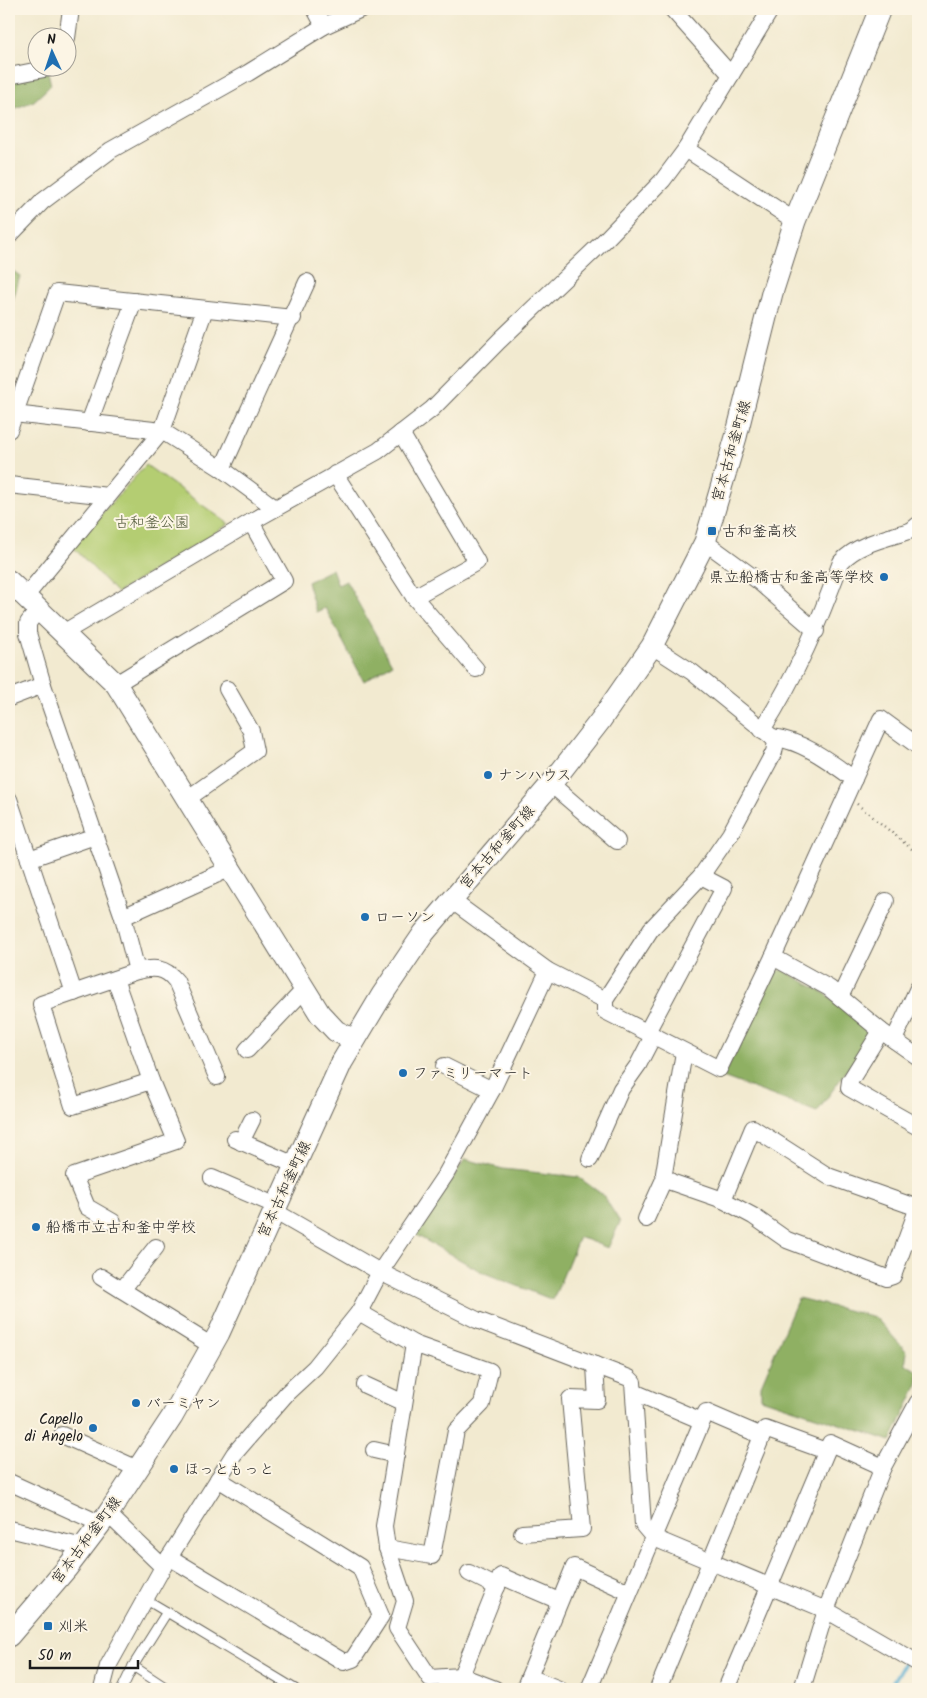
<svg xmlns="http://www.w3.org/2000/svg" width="927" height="1698" font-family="Kalam,'Klee One',sans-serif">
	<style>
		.green { fill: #b4cd72; stroke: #687447 }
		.forest { fill: #8fb064; stroke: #566640 }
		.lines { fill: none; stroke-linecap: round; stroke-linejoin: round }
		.stream { stroke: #51a9ce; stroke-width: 4.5 }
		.service-casing { stroke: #67645b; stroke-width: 11 }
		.minor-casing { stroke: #67645b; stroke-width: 18 }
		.tertiary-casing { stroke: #67645b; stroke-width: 23 }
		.path { stroke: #67645b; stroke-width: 2.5; stroke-dasharray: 1 4; stroke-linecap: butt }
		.service { stroke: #fff; stroke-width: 9 }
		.minor { stroke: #fff; stroke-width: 16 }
		.tertiary { stroke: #fff; stroke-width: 21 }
		.poi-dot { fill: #1f6fb2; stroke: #fcf5e5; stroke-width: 2 }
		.labels { text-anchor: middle; stroke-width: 4; stroke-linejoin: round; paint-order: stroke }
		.street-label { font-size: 15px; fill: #1c1c1c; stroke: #fcf5e5 }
		.park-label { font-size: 15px; fill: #515a3a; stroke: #fcf5e5 }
		.poi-label { font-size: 15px; fill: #1c1c1c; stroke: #fcf5e5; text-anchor: start }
	</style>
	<rect width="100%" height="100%" fill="#fcf5e5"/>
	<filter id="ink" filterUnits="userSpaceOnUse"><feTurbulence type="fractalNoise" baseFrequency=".02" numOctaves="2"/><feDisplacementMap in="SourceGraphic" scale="10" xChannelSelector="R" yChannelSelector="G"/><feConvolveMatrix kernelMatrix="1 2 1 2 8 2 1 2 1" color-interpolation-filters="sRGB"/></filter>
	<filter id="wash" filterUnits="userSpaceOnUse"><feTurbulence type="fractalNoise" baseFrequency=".0096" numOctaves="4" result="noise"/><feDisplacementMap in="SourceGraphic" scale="20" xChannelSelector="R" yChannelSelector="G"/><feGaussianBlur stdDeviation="1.12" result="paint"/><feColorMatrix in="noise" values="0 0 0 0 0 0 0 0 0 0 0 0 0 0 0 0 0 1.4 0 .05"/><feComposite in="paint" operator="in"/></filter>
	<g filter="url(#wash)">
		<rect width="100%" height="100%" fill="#f2ead0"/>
		<!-- green -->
		<polygon class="green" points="146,465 229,524 117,593 72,546"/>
		<!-- forest -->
		<g class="forest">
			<polygon points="48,72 51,85 34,101 16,108 9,114 9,79"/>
			<polygon points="9,268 20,276 9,313"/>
			<polygon points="332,569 338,585 346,581 392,664 364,681 325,608 316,612 307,582"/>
			<polygon points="783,970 826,994 873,1034 817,1112 723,1077 772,972"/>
			<polygon points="465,1159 503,1169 578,1177 603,1195 620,1222 608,1248 579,1237 553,1300 482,1272 416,1235"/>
			<polygon points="798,1298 875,1317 907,1352 905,1364 918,1371 918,1384 891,1441 761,1398 761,1385"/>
		</g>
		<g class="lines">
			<!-- stream -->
			<g class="stream">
				<polyline points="910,1654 918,1641"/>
				<polyline points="889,1689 906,1660"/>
			</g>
		</g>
	</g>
	<g filter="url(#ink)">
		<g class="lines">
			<!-- service casing -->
			<g class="service-casing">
				<g id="service">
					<polyline points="145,1599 167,1612"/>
					<polyline points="133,1666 167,1612 295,1689"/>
					<polyline points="122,1689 133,1666 168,1689"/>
				</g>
			</g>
			<!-- minor casing -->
			<g class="minor-casing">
				<g id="minor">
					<polyline points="315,9 324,26"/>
					<polyline points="672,9 731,75"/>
					<polyline points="67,38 71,9"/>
					<polyline points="9,76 49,68"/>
					<polyline points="686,149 795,221"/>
					<polyline points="9,236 43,201 111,150 248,73 324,26 361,9"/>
					<polyline points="14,414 162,431 222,469 275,508"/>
					<polyline points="89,423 134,301"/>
					<polyline points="9,430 57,293 293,318"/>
					<polyline points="401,433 477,562 414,597"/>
					<polyline points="222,469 307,282"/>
					<polyline points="335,474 414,597 476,669"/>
					<polyline points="9,485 108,496"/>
					<polyline points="705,542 757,580 816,631"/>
					<polyline points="25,597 162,431 205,309"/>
					<polyline points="38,610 28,623 28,633 43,685 123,917 137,971 41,1004 73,1106 151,1081"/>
					<polyline points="63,633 251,522 378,451 432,409 499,341 605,240 663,180 686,149 771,9"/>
					<polyline points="116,684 284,581 251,522"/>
					<polyline points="9,698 43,685"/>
					<path d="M762 730C797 675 819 622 841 562 858 543 888 538 912 530L918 525"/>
					<path d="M772 737C803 741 829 761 854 779"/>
					<polyline points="551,784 617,841"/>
					<polyline points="9,799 74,993"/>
					<polyline points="187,799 255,751 251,731 227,689"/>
					<polyline points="29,859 95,836"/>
					<polyline points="451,900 548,971 605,1000 605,1011 719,1069 773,957 881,719 918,746"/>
					<polyline points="123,917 231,868"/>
					<polyline points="773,957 829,988 881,1031 918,1057"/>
					<path d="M137 971C154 967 165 967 176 981L217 1077"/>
					<polyline points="840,997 886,901"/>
					<polyline points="605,1000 651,929 701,876 730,834 774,752 776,742 772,737 692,672 652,646"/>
					<polyline points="881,1031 850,1081 849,1088 918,1127"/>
					<polyline points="647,1032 724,888 701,876"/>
					<polyline points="894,1040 918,988"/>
					<polyline points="247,1050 304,990"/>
					<polyline points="684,1052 664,1173 665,1177 671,1182 723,1200 753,1216 787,1240 887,1278 893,1276 918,1207"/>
					<polyline points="444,1066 492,1090"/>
					<polyline points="235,1139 295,1165"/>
					<polyline points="241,1142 252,1120"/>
					<polyline points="590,1159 621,1089 638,1065 653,1036"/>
					<polyline points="212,1178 277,1206"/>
					<polyline points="723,1200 753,1128 828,1176 918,1208"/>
					<polyline points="274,1211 380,1272 477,1320 629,1378 633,1382 643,1525 654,1538 826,1610 918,1663"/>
					<polyline points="646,1219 665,1177"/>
					<polyline points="113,1222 87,1207 74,1176 176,1141 151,1081 115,979"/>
					<polyline points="101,1277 212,1346"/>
					<polyline points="122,1290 156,1247"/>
					<polyline points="359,1312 414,1344 490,1371 482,1404 456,1431 432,1556 387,1548"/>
					<polyline points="414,1344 384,1526 387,1548 405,1601 397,1628 430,1678 461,1676 495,1689"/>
					<polyline points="365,1385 404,1403"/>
					<polyline points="634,1392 702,1421"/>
					<polyline points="62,1435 138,1469"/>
					<polyline points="374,1450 396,1455"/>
					<polyline points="9,1482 101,1524"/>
					<polyline points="108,1514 163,1567"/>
					<polyline points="9,1529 83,1547"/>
					<polyline points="522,1533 582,1529 570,1399 597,1400 595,1365"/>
					<polyline points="169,1557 344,1662 353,1659 381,1616 360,1567 218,1479"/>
					<polyline points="469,1573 497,1587"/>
					<polyline points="461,1676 501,1576 559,1601"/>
					<polyline points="529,1677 559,1689"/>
					<polyline points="102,1689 108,1666 163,1567 234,1454 287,1393 315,1367 359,1312 380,1272 446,1174 492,1090 548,971"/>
					<polyline points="524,1689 574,1567 629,1592"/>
					<polyline points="589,1689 706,1412 762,1436"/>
					<polyline points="658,1689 765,1429 826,1451"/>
					<polyline points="726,1689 830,1443 883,1467"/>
					<polyline points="802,1689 826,1610 883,1467 918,1402"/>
				</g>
			</g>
			<!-- tertiary casing -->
			<g class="tertiary-casing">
				<g id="tertiary">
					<polyline points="9,581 116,684 320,1014 336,1031 354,1040"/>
					<polyline points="9,1636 67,1568 108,1514 172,1417 219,1333 342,1062 382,995 424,933 551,784 600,721 652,646 705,542 736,437 772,293 795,221 880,9"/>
				</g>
			</g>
			<!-- path -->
			<polyline class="path" points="857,804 918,854"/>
			<!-- service -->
			<use href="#service" class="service"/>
			<!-- minor -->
			<use href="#minor" class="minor"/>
			<!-- tertiary -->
			<use href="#tertiary" class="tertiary"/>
		</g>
	</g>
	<!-- markers -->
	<g class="poi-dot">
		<rect x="707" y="526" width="10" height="10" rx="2.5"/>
		<circle cx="884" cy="577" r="5"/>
		<circle cx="488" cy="775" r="5"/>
		<circle cx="365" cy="917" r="5"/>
		<circle cx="403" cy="1073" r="5"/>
		<circle cx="36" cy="1227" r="5"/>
		<circle cx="136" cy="1403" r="5"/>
		<circle cx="93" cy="1428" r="5"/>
		<circle cx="174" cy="1469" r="5"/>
		<rect x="43" y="1621" width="10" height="10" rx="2.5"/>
	</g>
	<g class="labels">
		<!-- street labels -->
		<g class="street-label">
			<text transform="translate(731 451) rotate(-74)" y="5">宮本古和釜町線</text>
			<text transform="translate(497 847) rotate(-49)" y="5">宮本古和釜町線</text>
			<text transform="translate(284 1189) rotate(-65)" y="5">宮本古和釜町線</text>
			<text transform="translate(86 1540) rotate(-53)" y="5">宮本古和釜町線</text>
		</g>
		<!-- park labels -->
		<g class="park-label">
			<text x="152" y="527">古和釜公園</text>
		</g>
		<!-- poi labels -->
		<g class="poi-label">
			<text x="722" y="536">古和釜高校</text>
			<text x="874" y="582" text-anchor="end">県立船橋古和釜高等学校</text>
			<text x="498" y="780">ナンハウス</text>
			<text x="375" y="922">ローソン</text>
			<text x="413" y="1078">ファミリーマート</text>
			<text x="46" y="1232">船橋市立古和釜中学校</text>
			<text x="146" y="1408">バーミヤン</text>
			<text x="83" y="1424" text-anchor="end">Capello<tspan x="83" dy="17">di Angelo</tspan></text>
			<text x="184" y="1474">ほっともっと</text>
			<text x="58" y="1631">刈米</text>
		</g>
	</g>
	<!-- margin -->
	<rect width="927" height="1698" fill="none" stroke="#fcf5e5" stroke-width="30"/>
	<!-- north arrow -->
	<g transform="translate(52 52) rotate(357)"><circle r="24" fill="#fcf5e5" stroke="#a29e95"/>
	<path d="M0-4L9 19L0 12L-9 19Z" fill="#1f6fb2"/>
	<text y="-8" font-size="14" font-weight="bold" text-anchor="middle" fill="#1c1c1c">N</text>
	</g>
	<!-- scale -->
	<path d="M30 1660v8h108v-8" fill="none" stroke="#1c1c1c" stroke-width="2.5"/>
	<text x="38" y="1660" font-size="15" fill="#1c1c1c" stroke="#fcf5e5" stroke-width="4" paint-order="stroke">50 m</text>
</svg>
